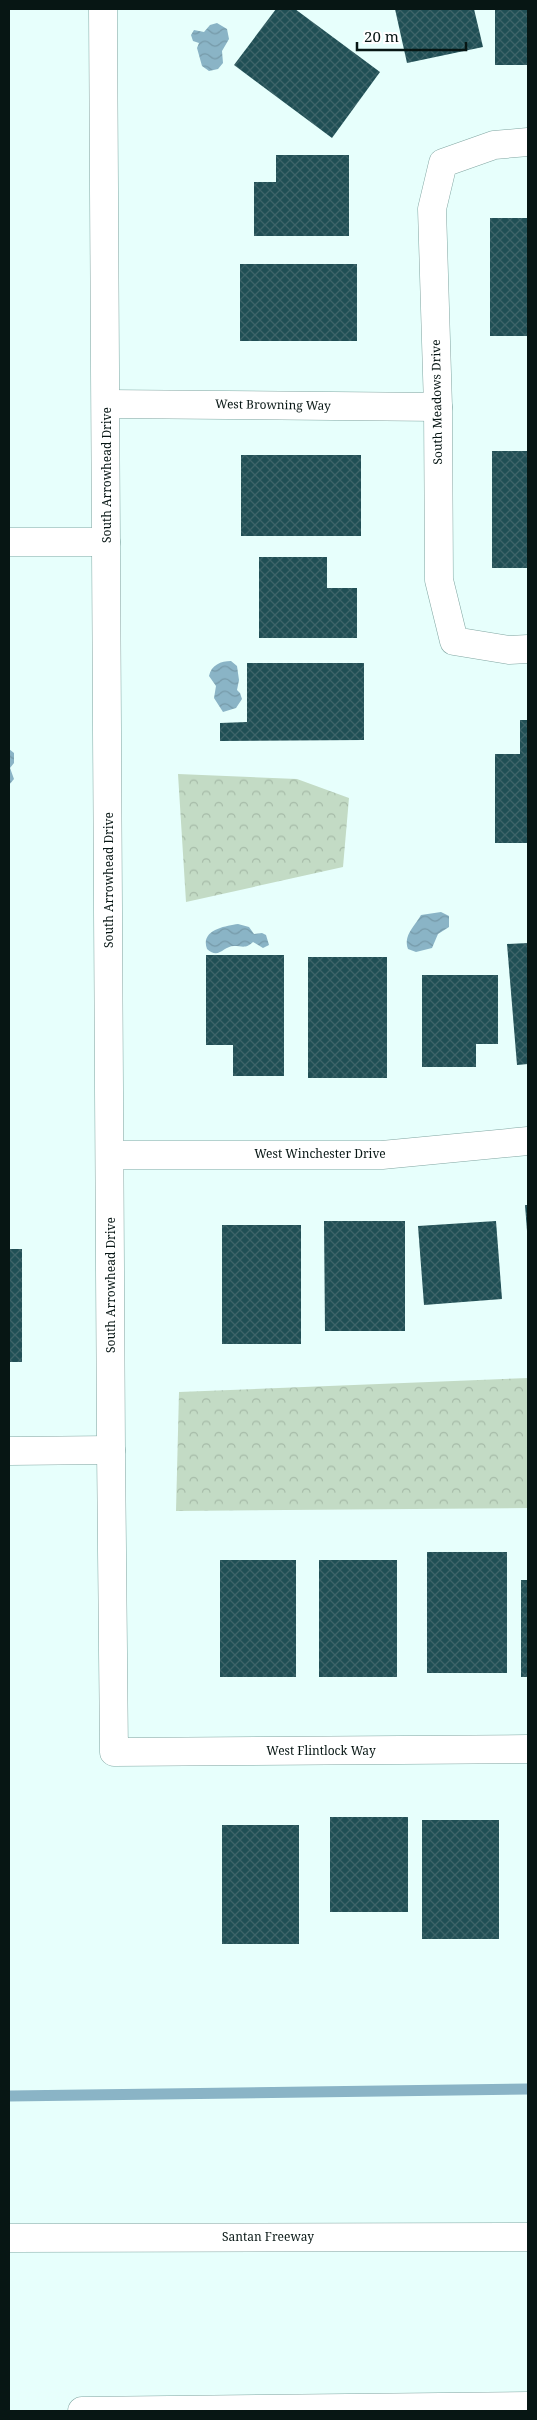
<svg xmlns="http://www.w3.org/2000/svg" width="537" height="2420" font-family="'Noto Serif',serif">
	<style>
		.park { fill: url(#park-crowns) }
		.water { fill: url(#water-waves) }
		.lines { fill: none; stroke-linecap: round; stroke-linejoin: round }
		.stream { stroke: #8ab4c6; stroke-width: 11 }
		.building { fill: url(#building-cross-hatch) }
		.minor-casing { stroke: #81a6a2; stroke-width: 29 }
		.highway-casing { stroke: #81a6a2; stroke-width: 29 }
		.minor { stroke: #fff; stroke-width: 28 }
		.highway { stroke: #fff; stroke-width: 28 }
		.labels { text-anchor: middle; stroke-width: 5; stroke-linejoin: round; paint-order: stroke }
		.street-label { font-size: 12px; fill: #071614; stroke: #fff }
	</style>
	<defs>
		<pattern id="park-crowns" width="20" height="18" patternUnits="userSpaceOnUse" patternTransform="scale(1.25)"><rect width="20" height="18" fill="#c3dbc5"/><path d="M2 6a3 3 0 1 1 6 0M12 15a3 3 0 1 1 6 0" fill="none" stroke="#a6bba8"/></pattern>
		<pattern id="water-waves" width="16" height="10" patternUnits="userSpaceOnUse" patternTransform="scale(1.25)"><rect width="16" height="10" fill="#8ab4c6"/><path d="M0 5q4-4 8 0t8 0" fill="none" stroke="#769aa9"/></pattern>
		<pattern id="building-cross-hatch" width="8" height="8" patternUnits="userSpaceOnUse" patternTransform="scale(1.25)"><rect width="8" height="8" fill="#204f55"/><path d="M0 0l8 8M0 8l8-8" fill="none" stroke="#3e6469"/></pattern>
	</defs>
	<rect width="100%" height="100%" fill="#e7fffc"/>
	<!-- park -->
	<g class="park">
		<polygon points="178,774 297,779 349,798 343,867 186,902"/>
		<polygon points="528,1378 528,1508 176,1511 179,1392"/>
	</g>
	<!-- water -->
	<g class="water">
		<polygon points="217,23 227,29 229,39 222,51 223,63 218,69 209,71 202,66 197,48 199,43 193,41 191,35 194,30 204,32 210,25"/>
		<path d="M231 661 237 666 239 680 237 690 240 693 242 699 236 708 223 712 214 698 216 686 209 676C211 665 221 661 231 661Z"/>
		<polygon points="9,741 9,749 14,753 14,763 10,768 14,779 9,785"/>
		<path d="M441 912 449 916V927L438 934 432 948 416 952 408 949C403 935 415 926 421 915Z"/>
		<path d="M238 924 249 927 254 934 262 933 266 935 269 945 263 948 253 942C246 949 242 946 234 946 223 946 219 960 207 949 200 930 225 926 238 924Z"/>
	</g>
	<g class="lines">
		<!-- stream -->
		<polyline class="stream" points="9,2096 528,2089"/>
	</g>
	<!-- building -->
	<g class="building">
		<polygon points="276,9 295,9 380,72 332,138 234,65"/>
		<polygon points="395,9 474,9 483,47 407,63"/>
		<rect x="495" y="9" width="33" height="56"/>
		<polygon points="276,155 349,155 349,236 254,236 254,182 276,182"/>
		<rect x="490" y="218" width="38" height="118"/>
		<rect x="240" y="264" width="117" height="77"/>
		<rect x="492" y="451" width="36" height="117"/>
		<rect x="241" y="455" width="120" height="81"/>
		<polygon points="259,557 327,557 327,588 357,588 357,638 259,638"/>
		<polygon points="247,663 364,663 364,740 220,741 220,723 247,722"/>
		<polygon points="520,720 528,720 528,843 495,843 495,754 520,754"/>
		<polygon points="528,943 528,1064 517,1065 507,944"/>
		<polygon points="206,955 284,955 284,1076 233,1076 233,1045 206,1045"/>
		<rect x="308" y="957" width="79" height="121"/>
		<polygon points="422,975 498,975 498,1044 476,1044 476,1067 422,1067"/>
		<polygon points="525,1205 528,1205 528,1231 527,1231"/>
		<polygon points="324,1221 405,1221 405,1331 325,1331"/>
		<polygon points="496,1221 502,1299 424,1305 418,1226"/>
		<rect x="222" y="1225" width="79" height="119"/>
		<rect x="9" y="1249" width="13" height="113"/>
		<rect x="427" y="1552" width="80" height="121"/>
		<rect x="220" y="1560" width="76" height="117"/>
		<rect x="319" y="1560" width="78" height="117"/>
		<rect x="521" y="1580" width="7" height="97"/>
		<rect x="330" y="1817" width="78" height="95"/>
		<rect x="422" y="1820" width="77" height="119"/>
		<rect x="222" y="1825" width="77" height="119"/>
	</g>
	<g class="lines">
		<!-- minor casing -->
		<g class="minor-casing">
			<g id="minor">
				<polyline points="103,9 111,1450 114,1752 528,1749"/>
				<polyline points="528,142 494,145 443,163 432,209 438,407 439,580 454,641 509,650 528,649"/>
				<polyline points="107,404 438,407"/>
				<polyline points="9,542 106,542"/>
				<polyline points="111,1155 382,1155 528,1141"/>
				<polyline points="9,1451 111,1450"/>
			</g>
		</g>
		<!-- highway casing -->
		<g class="highway-casing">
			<g id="highway">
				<polyline points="9,2238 528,2237"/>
				<polyline points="82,2411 528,2406"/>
			</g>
		</g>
		<!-- minor -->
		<use href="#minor" class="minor"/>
		<!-- highway -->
		<use href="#highway" class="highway"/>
	</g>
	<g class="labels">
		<!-- street labels -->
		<g class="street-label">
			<text transform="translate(437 402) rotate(-91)" y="4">South Meadows Drive</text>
			<text transform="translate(273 405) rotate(1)" y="4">West Browning Way</text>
			<text transform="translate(107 475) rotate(-90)" y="4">South Arrowhead Drive</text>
			<text transform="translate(109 880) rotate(-90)" y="4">South Arrowhead Drive</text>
			<text x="320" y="1158">West Winchester Drive</text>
			<text transform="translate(111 1285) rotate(-90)" y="4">South Arrowhead Drive</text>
			<text x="321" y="1755">West Flintlock Way</text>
			<text x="268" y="2241">Santan Freeway</text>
		</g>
	</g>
	<!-- border -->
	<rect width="537" height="2420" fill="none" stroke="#071614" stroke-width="20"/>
	<!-- scale -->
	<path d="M357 42v8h109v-8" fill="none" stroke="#071614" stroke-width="2.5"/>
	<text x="364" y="42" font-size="15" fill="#071614" stroke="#ffffff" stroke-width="4" paint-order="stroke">20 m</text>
</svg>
